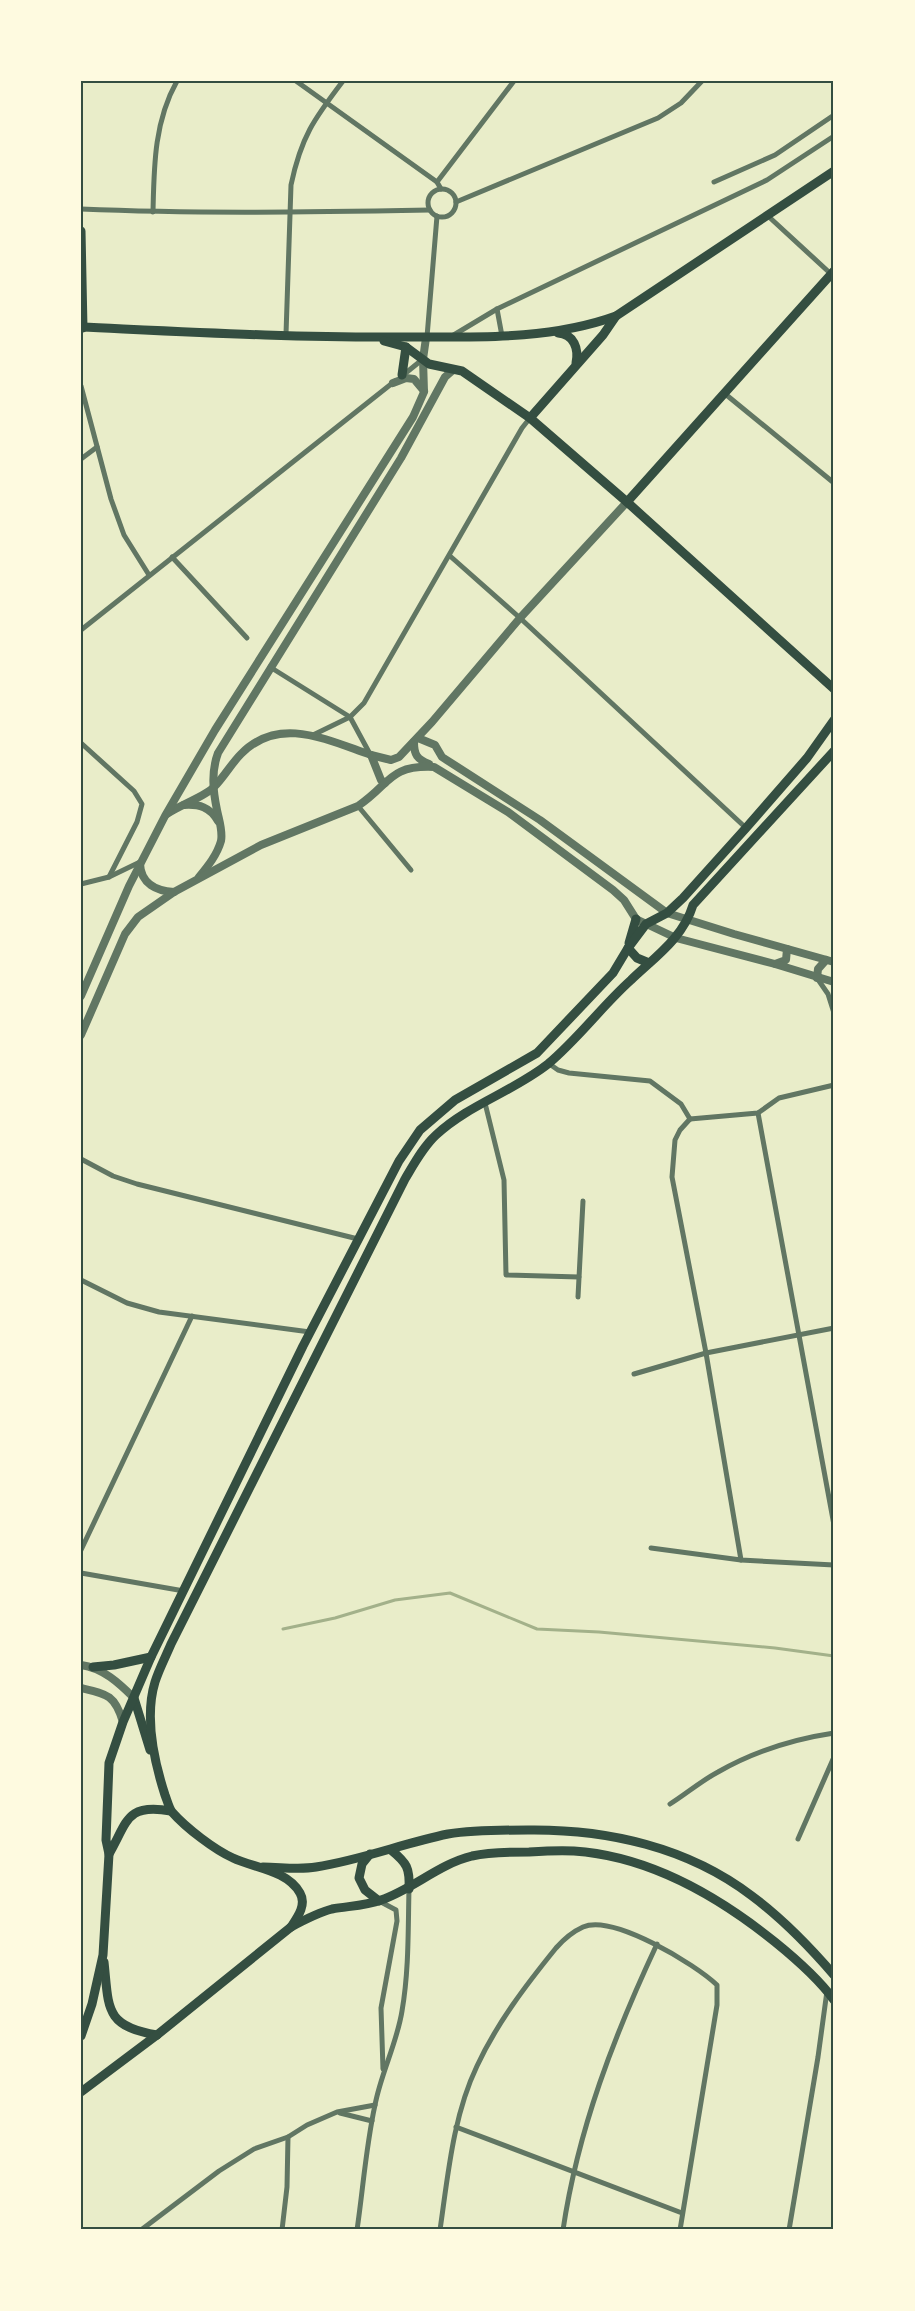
<svg xmlns="http://www.w3.org/2000/svg" width="915" height="2311" font-family="Jost,sans-serif">
	<style>
		.lines { fill: none; stroke-linecap: round; stroke-linejoin: round }
		.stream { stroke: #a3b18a; stroke-width: 3 }
		.minor { stroke: #617663; stroke-width: 5 }
		.tertiary { stroke: #617663; stroke-width: 8 }
		.secondary { stroke: #344e41; stroke-width: 9 }
		.primary { stroke: #344e41; stroke-width: 9 }
		.neatline { fill: none; stroke: #344e41; stroke-width: 2 }
	</style>
	<rect width="100%" height="100%" fill="#e9edc9"/>
	<g class="lines">
		<!-- stream -->
		<polyline class="stream" points="283,1629 335,1618 395,1600 450,1593 537,1629 599,1632 775,1648 834,1656"/>
		<!-- minor -->
		<g class="minor">
			<polyline points="296,81 437,182 441,189"/>
			<polyline points="437,182 514,81"/>
			<polyline points="714,182 775,155 834,115"/>
			<circle cx="442" cy="203" r="14"/>
			<polyline points="456,202 658,118 681,103 702,81"/>
			<path d="M81 209C198 214 314 212 430 210"/>
			<path d="M153 212C154 167 154 122 177 81"/>
			<polyline points="768,216 831,274"/>
			<polyline points="497,309 502,336"/>
			<path d="M286 334 291 185C301 137 314 119 343 81"/>
			<polyline points="452,336 497,309 767,180 834,136"/>
			<polyline points="427,337 437,216"/>
			<polyline points="402,376 423,359"/>
			<polyline points="81,386 111,499 124,535 149,575"/>
			<polyline points="724,393 834,483"/>
			<polyline points="81,459 97,447"/>
			<polyline points="450,556 520,618 746,828"/>
			<polyline points="172,557 247,638"/>
			<polyline points="81,630 395,381"/>
			<polyline points="270,667 350,717 370,754"/>
			<polyline points="313,735 350,717 364,703 522,428 530,418"/>
			<polyline points="81,743 134,791 142,804 137,822 109,877"/>
			<polyline points="358,806 411,870"/>
			<polyline points="81,884 109,877 140,862"/>
			<polyline points="817,978 828,994 834,1013"/>
			<polyline points="548,1063 558,1070 569,1073 650,1081 681,1104 690,1119"/>
			<polyline points="485,1103 504,1180 506,1275 579,1277"/>
			<polyline points="758,1113 834,1525"/>
			<polyline points="690,1119 680,1130 675,1140 672,1177 706,1353 741,1560"/>
			<polyline points="690,1119 758,1113 779,1098 834,1085"/>
			<polyline points="81,1159 113,1176 137,1184 358,1239"/>
			<polyline points="81,1280 127,1303 159,1312 310,1332"/>
			<polyline points="578,1297 583,1201"/>
			<polyline points="634,1374 706,1353 834,1328"/>
			<polyline points="651,1548 741,1560 834,1565"/>
			<polyline points="81,1550 192,1316"/>
			<polyline points="81,1573 184,1591"/>
			<path d="M670 1804C686 1794 701 1781 718 1772 753 1752 794 1739 834 1733"/>
			<polyline points="798,1839 834,1757"/>
			<polyline points="379,1901 396,1910 397,1921 381,2008 383,2069"/>
			<polyline points="340,2113 372,2121"/>
			<polyline points="456,2127 682,2213"/>
			<polyline points="141,2230 219,2171 254,2149 288,2137 307,2125 337,2112 375,2105"/>
			<polyline points="282,2230 287,2187 288,2137"/>
			<path d="M357 2230C363 2189 366 2146 375 2105 381 2073 397 2043 402 2011 409 1971 408 1929 409 1889"/>
			<path d="M440 2230C448 2175 453 2116 477 2066 497 2023 526 1985 556 1948 563 1940 572 1932 583 1927 613 1914 695 1964 717 1985V2005L680 2230"/>
			<path d="M563 2230C578 2129 614 2036 657 1944"/>
			<polyline points="789,2230 818,2057 827,1991"/>
		</g>
		<!-- tertiary -->
		<g class="tertiary">
			<polyline points="393,383 406,378 414,379 424,391"/>
			<polyline points="418,738 435,745 442,757 540,820 667,913 734,934 834,962"/>
			<path d="M414 742C414 755 417 759 429 764"/>
			<polyline points="371,755 391,760 399,757 432,722 520,618 627,502"/>
			<path d="M184 805C199 804 210 807 218 821"/>
			<path d="M167 814C180 805 206 796 214 787 224 777 231 764 241 754 279 715 327 740 371 755L381 780 385 783"/>
			<path d="M140 864C141 884 157 891 174 892"/>
			<path d="M199 877C208 866 217 855 221 841 223 831 219 820 217 810 213 791 211 772 218 753L401 458 445 377 453 370"/>
			<polyline points="775,964 786,960 787,949"/>
			<polyline points="817,978 818,969 826,960"/>
			<polyline points="81,996 129,886 165,816 215,730 413,417 424,392 423,359 426,338"/>
			<path d="M81 1035 125 934 138 917 174 892 261 845 358 806C391 784 388 765 434 767L508 812 613 890 624 900 636 919 676 938 775 964 834 982"/>
			<path d="M81 1665C103 1668 119 1683 134 1698"/>
			<path d="M81 1688C107 1694 115 1695 123 1722"/>
		</g>
		<!-- secondary -->
		<g class="secondary">
			<polyline points="81,231 83,328"/>
			<path d="M81 327C190 332 298 338 407 337 477 337 550 340 616 316L834 171"/>
			<path d="M558 333C574 334 579 349 576 363"/>
			<polyline points="384,341 406,347 429,364 462,371 530,418 627,502 834,689"/>
			<polyline points="402,375 406,347"/>
			<polyline points="530,418 603,335 616,316"/>
			<polyline points="627,502 834,271"/>
			<path d="M391 1850C407 1863 410 1868 409 1889"/>
			<polyline points="370,1854 362,1864 359,1878 365,1890 379,1901"/>
			<path d="M263 1867C280 1867 299 1870 316 1867 361 1860 404 1843 448 1834 474 1830 502 1830 528 1830 607 1829 688 1847 752 1896 783 1919 809 1946 834 1975"/>
			<path d="M291 1927C304 1920 317 1913 332 1909 348 1906 365 1906 381 1900 413 1889 439 1864 472 1856 491 1852 510 1852 529 1852 544 1851 559 1850 574 1851 649 1856 718 1896 775 1942 796 1959 818 1978 834 2000"/>
		</g>
		<!-- primary -->
		<g class="primary">
			<polyline points="629,943 636,919"/>
			<polyline points="628,948 637,958 649,963"/>
			<polyline points="93,1667 114,1665 151,1657"/>
			<polyline points="134,1698 150,1750"/>
			<path d="M109 1854C128 1821 126 1803 171 1811"/>
			<path d="M104 1962C109 2008 104 2026 157 2035"/>
			<polyline points="81,2036 92,2004 103,1955 109,1854 106,1840 109,1763 123,1722 151,1657 303,1346 399,1161 420,1130 455,1100 537,1053 613,973 628,948 646,924 667,913 683,898 746,828 807,758 834,720"/>
			<path d="M81 2092 157 2035 291 1927C297 1918 307 1905 300 1893 287 1870 254 1868 233 1858 215 1850 186 1828 172 1812 169 1808 167 1800 165 1795 154 1761 144 1718 155 1682 159 1669 166 1656 171 1644L405 1179C414 1164 423 1147 436 1135 468 1105 514 1091 548 1064 578 1039 602 1006 631 980 655 957 683 938 693 905L834 751"/>
		</g>
	</g>
	<!-- border -->
	<rect width="915" height="2311" fill="none" stroke="#fefae0" stroke-width="165"/>
	<rect x="82" y="82" width="750" height="2146" class="neatline"/>
</svg>
